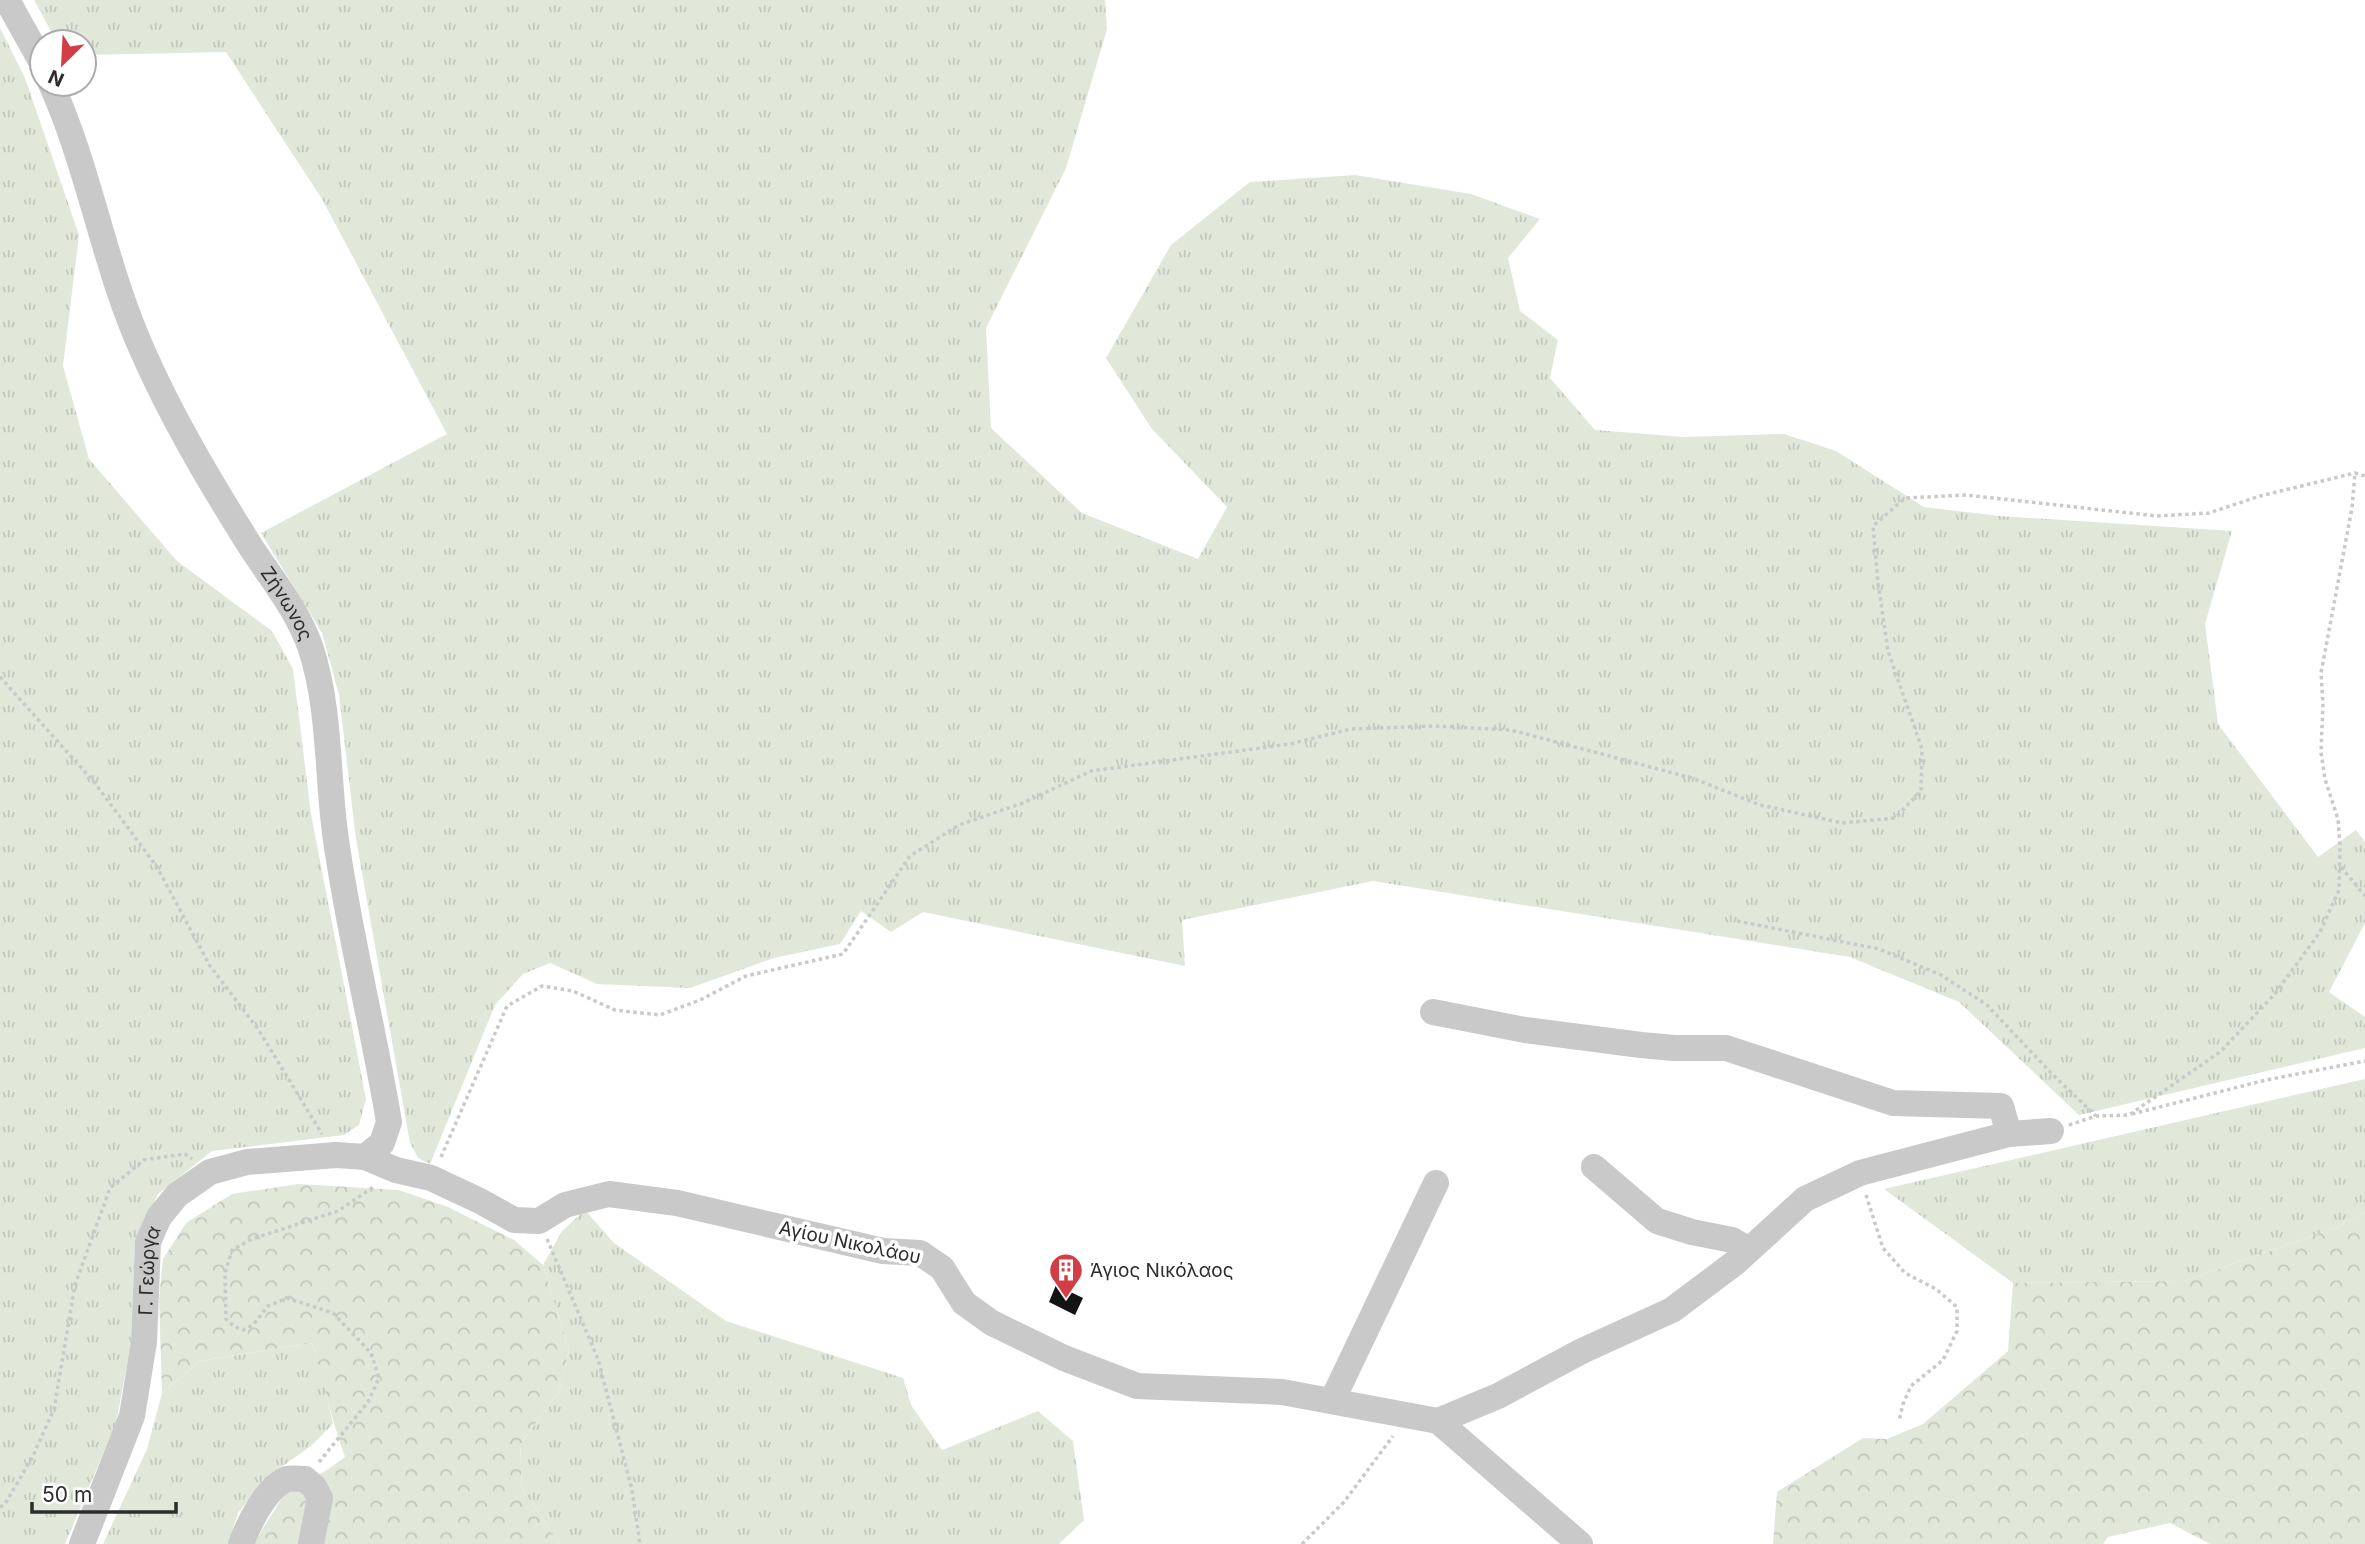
<svg xmlns="http://www.w3.org/2000/svg" width="2365" height="1544" font-family="Inter,sans-serif">
	<style>
		.grass { fill: url(#grass-tufts) }
		.forest { fill: url(#forest-crowns) }
		.building { fill: #131313 }
		.lines { fill: none; stroke-linecap: round; stroke-linejoin: round }
		.path { stroke: #c9c9c9; stroke-width: 3.5; stroke-dasharray: 3.5 3.5; stroke-linecap: butt }
		.minor { stroke: #c9c9c9; stroke-width: 26 }
		.labels { text-anchor: middle; stroke-width: 7; stroke-linejoin: round; paint-order: stroke }
		.street-label { font-size: 19px; fill: #2c2c2c; stroke: #fff }
		.poi-label { font-size: 19px; fill: #2c2c2c; stroke: #fff; text-anchor: start }
	</style>
	<defs>
		<pattern id="grass-tufts" width="24" height="20" patternUnits="userSpaceOnUse" patternTransform="scale(1.75)"><rect width="24" height="20" fill="#e1e8da"/><path d="M3 7l-1-3M5 7V3M7 7l1-3M15 17l-1-3M17 17v-4M19 17l1-3" fill="none" stroke="#c1c7bb"/></pattern>
		<pattern id="forest-crowns" width="20" height="18" patternUnits="userSpaceOnUse" patternTransform="scale(1.75)"><rect width="20" height="18" fill="#e1e8da"/><path d="M2 6a3 3 0 1 1 6 0M12 15a3 3 0 1 1 6 0" fill="none" stroke="#c1c7bb"/></pattern>
	</defs>
	<rect width="100%" height="100%" fill="#fff"/>
	<!-- grass -->
	<g class="grass">
		<polygon points="34,0 1105,0 1107,29 1066,168 986,328 991,428 1082,513 1198,559 1227,507 1152,429 1106,358 1171,245 1250,182 1355,175 1471,194 1540,219 1508,258 1520,311 1558,340 1550,378 1595,430 1684,437 1784,434 1836,451 1924,507 1999,516 2232,531 2205,624 2218,724 2318,857 2356,830 2365,842 2365,923 2329,992 2365,1017 2365,1048 2079,1115 1959,1002 1850,957 1373,881 1182,920 1185,966 923,912 891,932 861,911 840,944 774,958 690,988 597,984 550,963 523,974 495,1005 430,1164 418,1158 410,1143 356,839 339,695 322,633 261,533 447,434 322,199 226,52 84,55 84,42 57,42"/>
		<polygon points="0,28 25,78 79,235 63,366 89,459 177,561 272,631 293,669 311,814 366,1099 359,1125 344,1135 212,1151 158,1194 135,1242 131,1344 116,1423 65,1544 0,1544"/>
		<polygon points="2365,1079 2365,1212 2335,1228 2184,1281 2013,1283 1884,1189"/>
		<polygon points="585,1210 614,1243 726,1321 903,1378 911,1405 942,1450 1038,1411 1073,1441 1084,1520 1059,1544 560,1544 522,1489 520,1445 559,1391 569,1350 543,1265 562,1231"/>
		<polygon points="312,1343 323,1379 333,1424 311,1446 263,1480 238,1513 228,1544 103,1544 147,1449 162,1393 200,1361"/>
	</g>
	<!-- forest -->
	<g class="forest">
		<path d="M298 1184 399 1190 448 1207 514 1240 543 1265 569 1350 559 1391 520 1445 522 1489 560 1544H253L286 1492 327 1470 345 1457C331 1419 324 1381 312 1343L200 1361 162 1393 159 1298 163 1259 186 1223 232 1194Z"/>
		<polygon points="2365,1212 2365,1544 2210,1544 2170,1523 2108,1537 2103,1544 1773,1544 1777,1492 1863,1438 1887,1439 1923,1424 2008,1351 2013,1283 2184,1281 2335,1228"/>
	</g>
	<!-- building -->
	<polygon class="building" points="1056,1285 1083,1298 1075,1315 1049,1302"/>
	<g class="lines">
		<!-- path -->
		<g class="path">
			<polyline points="0,677 94,782 157,867 210,966 258,1029 322,1134"/>
			<polyline points="2341,867 2365,896"/>
			<polyline points="1737,921 1879,949 1941,975 1987,1005 2052,1074 2096,1116"/>
			<polyline points="2132,1114 2266,1080 2365,1061"/>
			<polyline points="2069,1125 2096,1116 2129,1115 2220,1052 2274,995 2320,932 2339,890 2340,847 2338,819 2325,779 2321,752 2323,704 2321,673 2352,508 2355,473"/>
			<polyline points="441,1157 507,1006 542,986 573,991 615,1010 660,1015 700,1000 746,976 843,954 910,856 959,825 1023,803 1091,771 1290,744 1351,729 1435,726 1511,730 1692,778 1760,805 1842,823 1895,818 1921,791 1922,749 1888,651 1878,582 1873,526 1905,498 1966,495 2157,516 2209,513 2260,496 2355,473 2365,476"/>
			<polyline points="1866,1195 1883,1248 1905,1273 1936,1289 1957,1307 1957,1331 1943,1360 1911,1386 1903,1404 1899,1421"/>
			<polyline points="547,1239 598,1359 632,1490 640,1544"/>
			<polyline points="319,1462 368,1402 379,1378 371,1353 333,1313 287,1298 268,1306 253,1325 243,1330 235,1327 226,1319 225,1273 232,1250 252,1239 338,1211 375,1186"/>
			<polyline points="0,1507 5,1504 33,1456 54,1409 75,1285 110,1188 144,1160 185,1154 192,1159"/>
			<polyline points="1302,1544 1344,1502 1393,1436"/>
		</g>
		<!-- minor -->
		<g class="minor">
			<polyline points="7,0 42,63"/>
			<path id="s1" d="M51 84C90 170 104 266 143 352 172 418 209 480 247 541 269 576 296 607 310 646 330 705 327 771 335 833 348 930 373 1025 389 1122L382 1143 365 1157"/>
			<polyline points="1433,1012 1525,1030 1641,1045 1674,1048 1726,1048 1893,1103 2001,1106 2009,1134"/>
			<polyline points="1594,1167 1657,1221 1692,1232 1732,1240 1749,1250"/>
			<polyline points="1332,1401 1436,1183"/>
			<polyline points="1438,1421 1498,1396 1582,1351 1672,1310 1736,1262 1805,1199 1860,1173 1875,1169 2009,1134 2051,1131"/>
			<path id="s2" d="M82 1544 132 1416 144 1342 148 1242 159 1217 177 1195 210 1172 247 1162 336 1155 365 1157 396 1170 431 1178 480 1201 514 1220 539 1221 565 1205 609 1194 677 1203 883 1251 920 1253 942 1268 964 1303 992 1323 1064 1358 1137 1386 1282 1392 1438 1421 1580 1544"/>
			<path d="M241 1544C248 1525 266 1487 287 1479 292 1478 300 1479 305 1479L314 1487 320 1498 311 1544"/>
		</g>
	</g>
	<!-- icons -->
	<defs>
		<g id="building-pin" transform="scale(1.75)"><path d="M0 17L-7.5 6A9.5 9.5 0 1 1 7.5 6Z" fill="#d33d45" stroke="#fff"/><path d="M-4-6H4V6H1V3H-1V6H-4ZM-2.5-4.3h1.7v1.8h-1.7ZM.8-4.3h1.7v1.8H.8ZM-2.5-1h1.7V.8h-1.7ZM.8-1h1.7V.8H.8Z" fill="#fff"/></g>
	</defs>
	<g fill-rule="evenodd">
		<use href="#building-pin" x="1066" y="1270"/>
	</g>
	<g class="labels">
		<!-- street labels -->
		<g class="street-label">
			<text dy="7" stroke="none"><textPath href="#s1" startOffset="574">Ζήνωνος</textPath></text>
			<text transform="translate(850 1242) rotate(12)" y="7">Αγίου Νικολάου</text>
			<text dy="7" stroke="none"><textPath href="#s2" startOffset="284">Γ. Γεώργα</textPath></text>
		</g>
		<!-- poi labels -->
		<g class="poi-label">
			<text x="1090" y="1277">Άγιος Νικόλαος</text>
		</g>
	</g>
	<!-- north arrow -->
	<g transform="translate(63 63) rotate(204)"><circle r="33" fill="#ffffff" stroke="#ababab" stroke-width="2"/>
	<path d="M0-5L12 26L0 18L-12 26Z" fill="#d33d45"/>
	<text y="-10" font-size="19" font-weight="bold" text-anchor="middle" fill="#2c2c2c">N</text>
	</g>
	<!-- scale -->
	<path d="M32 1502v10h144v-10" fill="none" stroke="#2c2c2c" stroke-width="3.5"/>
	<text x="42" y="1502" font-size="21" fill="#2c2c2c" stroke="#ffffff" stroke-width="5" paint-order="stroke">50 m</text>
</svg>
